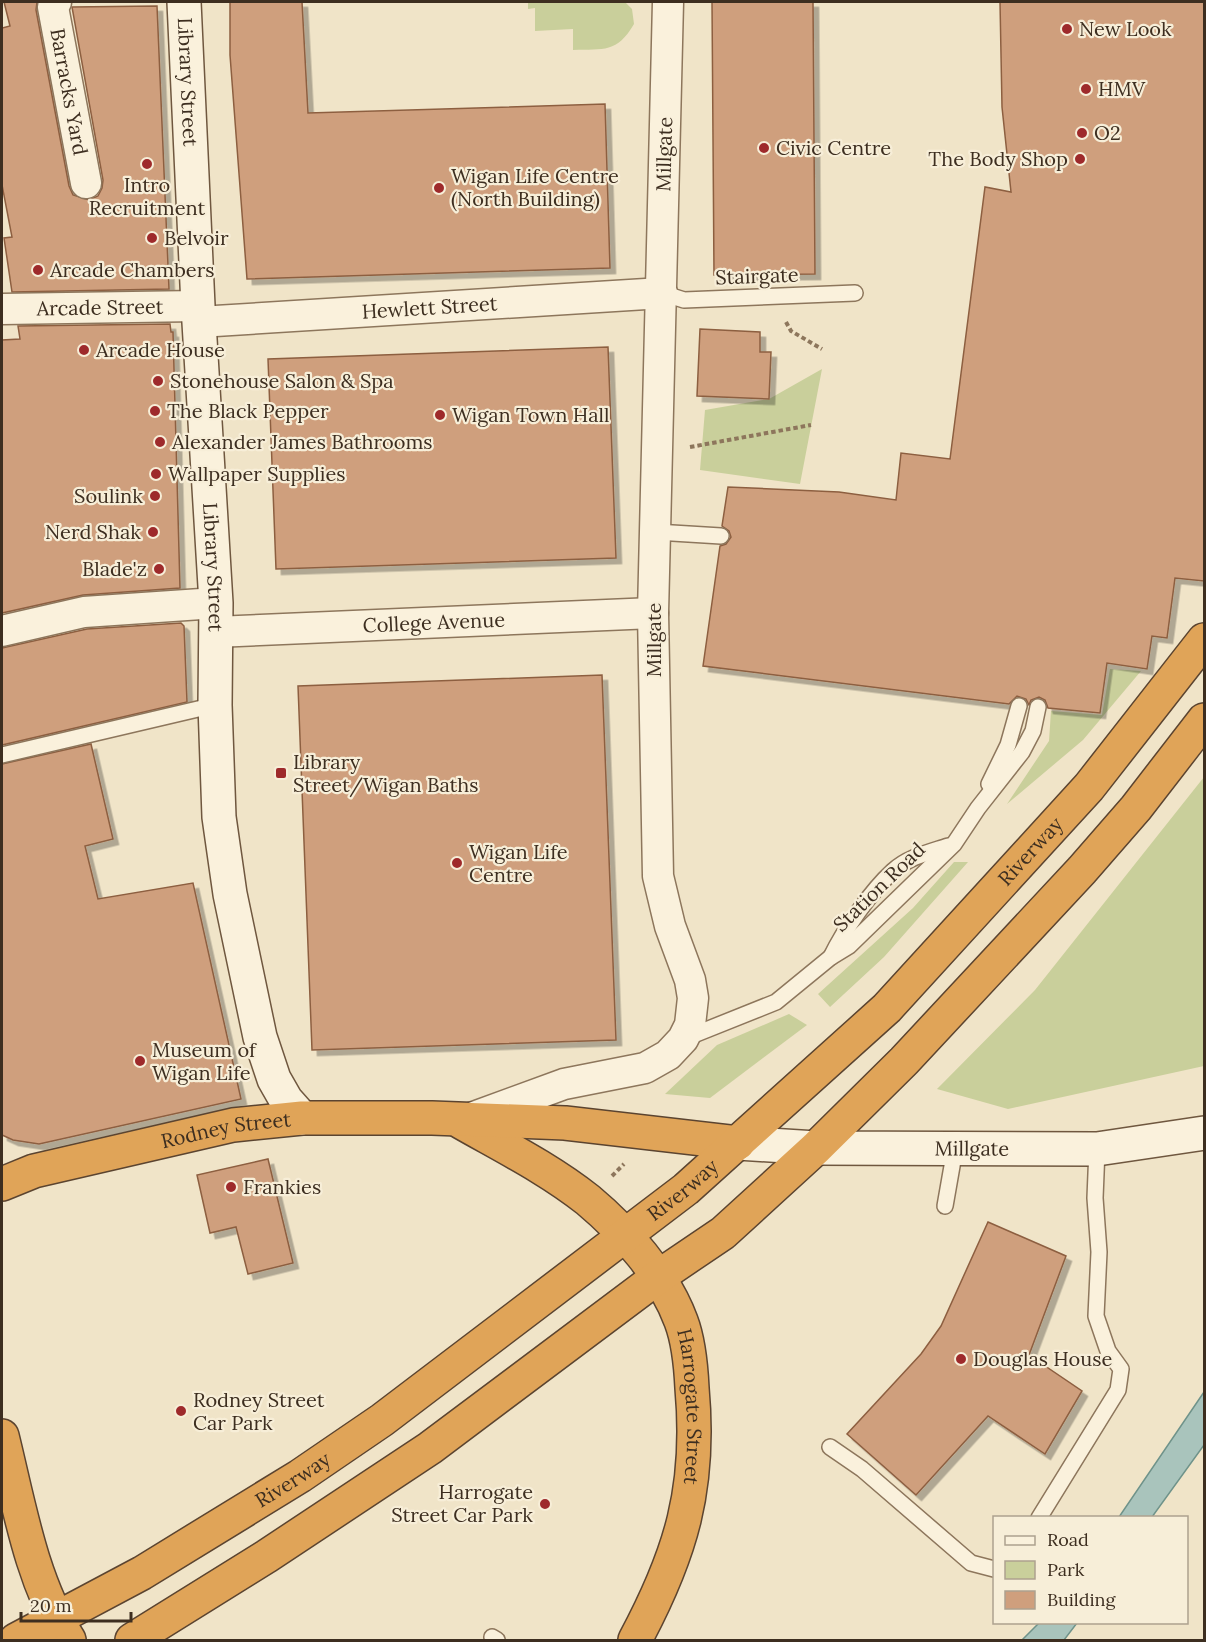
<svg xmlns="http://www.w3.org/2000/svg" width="1206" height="1642" font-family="Lora,serif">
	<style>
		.green { fill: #c9cf9b }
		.water { fill: #a9c4bc; stroke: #6f938a; stroke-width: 1.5 }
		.building { fill: #cf9f7d; stroke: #8d5f41; stroke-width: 1.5; filter: url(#shadow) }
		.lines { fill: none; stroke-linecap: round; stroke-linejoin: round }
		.lane-casing { stroke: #8d765c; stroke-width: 18 }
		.street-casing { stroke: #8d765c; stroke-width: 33 }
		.secondary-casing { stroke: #6f573f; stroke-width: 36 }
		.highway-casing { stroke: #5b4430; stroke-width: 36 }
		.path { stroke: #8d765c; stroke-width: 4; stroke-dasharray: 4.5 3; stroke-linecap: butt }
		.lane { stroke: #faf1dc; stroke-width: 15 }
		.street { stroke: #faf1dc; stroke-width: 30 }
		.secondary { stroke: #faf1dc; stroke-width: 33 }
		.highway { stroke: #e0a458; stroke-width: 33 }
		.poi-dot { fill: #9e2a2b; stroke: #f7eed8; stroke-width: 2 }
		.labels { text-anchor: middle; stroke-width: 4.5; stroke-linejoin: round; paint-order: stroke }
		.poi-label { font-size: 20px; fill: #3d2e20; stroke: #f7eed8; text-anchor: start }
		.street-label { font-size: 20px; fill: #3d2e20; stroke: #f7eed8 }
	</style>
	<defs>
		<filter id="shadow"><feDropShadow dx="5.5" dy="5.5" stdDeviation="0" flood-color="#0004"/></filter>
	</defs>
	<rect width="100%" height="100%" fill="#f0e4c8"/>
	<!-- green -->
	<g class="green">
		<path d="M528 2H625L632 9 634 24C617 53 604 49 573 50V29L535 31V8L528 9Z"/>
		<polygon points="822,369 800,484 700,470 705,410 769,399"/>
		<polygon points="1110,669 1141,671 1083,740 1007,804 1049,741 1051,711 1102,715"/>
		<polygon points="1204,777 1204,1066 1008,1109 937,1089 1035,990"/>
		<polygon points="954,862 968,862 884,957 830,1007 818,994 913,908"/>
		<polygon points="789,1014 807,1025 710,1098 665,1094 717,1045"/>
	</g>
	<!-- water -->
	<g class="water">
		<polygon points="1204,1392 1204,1445 1152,1517 1119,1517"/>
		<polygon points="1039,1623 1039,1622 1077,1623 1064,1640 1022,1640"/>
	</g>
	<!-- building -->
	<g class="building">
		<polygon points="4,2 37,2 36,10 69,186 73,195 89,200 98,196 102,188 103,180 72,7 157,6 169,289 12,292 4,238 12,237 2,185 2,28 10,26"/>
		<polygon points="230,2 302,2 308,113 605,104 610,268 247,279 230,55"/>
		<polygon points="712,2 813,2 815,274 714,275"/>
		<polygon points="1000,2 1204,2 1204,581 1175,578 1167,638 1152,636 1147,669 1107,663 1100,713 1048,708 1045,700 1039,697 1031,700 1029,705 1026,699 1017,696 1009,704 703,666 720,546 726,544 731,537 729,531 722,526 728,487 839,492 896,500 901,453 950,459 985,187 1011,192 1002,107"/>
		<polygon points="170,324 171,332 173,332 180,588 83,595 2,613 2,340 20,339 18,326"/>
		<polygon points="700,329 760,332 760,352 771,352 769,399 697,396"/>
		<polygon points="608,347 616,558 276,569 268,359"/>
		<polygon points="181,623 184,626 187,702 2,745 2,648 87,629"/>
		<polygon points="602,675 616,1040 312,1050 298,686"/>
		<polygon points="91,744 113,839 85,846 98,899 193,883 241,1099 39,1144 13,1140 2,1135 2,764"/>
		<polygon points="268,1159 293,1263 248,1274 236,1227 210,1233 197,1175"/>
		<polygon points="988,1222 1066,1256 1029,1355 1082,1391 1045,1454 988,1416 916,1495 847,1434 921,1354 941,1326"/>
	</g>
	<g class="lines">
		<!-- lane casing -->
		<g class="lane-casing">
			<g id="lane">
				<polyline points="662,293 684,300 855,293"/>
				<polyline points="656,532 721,536"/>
				<polyline points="2,755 215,705"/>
				<polyline points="989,784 1008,745 1019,706"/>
				<path d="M831 957C844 930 871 891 893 871 908 857 930 852 948 846"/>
				<polyline points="686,1038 776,1002 831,957 849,946 954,844 978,808 1022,752 1033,731 1038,707"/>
				<polyline points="945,1206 955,1149"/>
				<polyline points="830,1447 862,1469 971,1563 994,1569"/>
				<polyline points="1039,1518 1118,1390 1121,1369 1108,1351 1096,1316 1099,1252 1095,1198 1097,1149"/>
				<polyline points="492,1637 497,1640"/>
			</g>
		</g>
		<!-- street casing -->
		<g class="street-casing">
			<g id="street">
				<path id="s1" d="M56 2 53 7 86 183"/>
				<path id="s2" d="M2 309 198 306"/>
				<path id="s3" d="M199 322 662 293"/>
				<polyline points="2,631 84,612 216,603"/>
				<path id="s4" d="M215 632 653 613"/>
				<path id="s5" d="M471 1118 564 1084 645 1068 668 1055 683 1039 690 1025 693 998 690 980 670 926 658 876 653 613 668 2"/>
			</g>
		</g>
		<!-- secondary casing -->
		<g class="secondary-casing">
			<g id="secondary">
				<path id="s6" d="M184 2 198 306 216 603 215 705 219 817 230 894 260 1037 274 1079 286 1100 302 1118"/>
				<path id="s7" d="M738 1143 816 1148 1097 1149 1204 1133"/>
			</g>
		</g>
		<!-- highway casing -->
		<g class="highway-casing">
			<g id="highway">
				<path id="s8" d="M461 1122C503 1146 549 1169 588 1200 625 1231 664 1275 681 1321 689 1342 691 1367 692 1388 701 1488 681 1554 635 1640"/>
				<path id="s9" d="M2 1184 34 1171 233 1125 302 1118H432L565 1123 738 1143"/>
				<path d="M2 1436C19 1505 31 1580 69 1640"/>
				<path id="s10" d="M16 1640 142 1573 300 1476 382 1420 686 1189 887 1008 1089 787 1204 640"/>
				<polyline points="132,1640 267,1556 430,1448 658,1277 723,1233 816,1148 904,1061 1082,870 1136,808 1204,720"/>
			</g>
		</g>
		<!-- path -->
		<g class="path">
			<polyline points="786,322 791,331 822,349"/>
			<polyline points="690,447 811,425"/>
			<polyline points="612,1176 624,1164"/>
		</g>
		<!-- lane -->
		<use href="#lane" class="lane"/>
		<!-- street -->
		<use href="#street" class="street"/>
		<!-- secondary -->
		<use href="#secondary" class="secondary"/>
		<!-- highway -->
		<use href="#highway" class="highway"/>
	</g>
	<!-- markers -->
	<g class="poi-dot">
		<circle cx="1067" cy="29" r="6"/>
		<circle cx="1086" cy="89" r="6"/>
		<circle cx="1082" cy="133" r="6"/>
		<circle cx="764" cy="148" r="6"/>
		<circle cx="1080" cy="159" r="6"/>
		<circle cx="147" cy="164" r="6"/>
		<circle cx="439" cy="188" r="6"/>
		<circle cx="152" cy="238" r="6"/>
		<circle cx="38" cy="270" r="6"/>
		<circle cx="84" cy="350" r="6"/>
		<circle cx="158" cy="381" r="6"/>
		<circle cx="155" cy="411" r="6"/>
		<circle cx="440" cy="415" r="6"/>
		<circle cx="160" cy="442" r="6"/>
		<circle cx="156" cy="474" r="6"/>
		<circle cx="155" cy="496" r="6"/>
		<circle cx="153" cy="532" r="6"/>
		<circle cx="159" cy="569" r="6"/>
		<rect x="275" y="767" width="12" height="12" rx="3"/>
		<circle cx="457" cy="863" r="6"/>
		<circle cx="140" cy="1061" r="6"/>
		<circle cx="231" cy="1187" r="6"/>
		<circle cx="961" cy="1359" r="6"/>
		<circle cx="181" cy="1411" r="6"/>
		<circle cx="545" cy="1504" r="6"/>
	</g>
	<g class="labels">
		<!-- poi labels -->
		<g class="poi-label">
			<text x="1079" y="36">New Look</text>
			<text x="1098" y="96">HMV</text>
			<text x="1094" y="140">O2</text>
			<text x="776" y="155">Civic Centre</text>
			<text x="1068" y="166" text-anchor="end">The Body Shop</text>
			<text x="451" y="183">Wigan Life Centre<tspan x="451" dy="23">(North Building)</tspan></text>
			<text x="147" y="192" text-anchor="middle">Intro<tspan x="147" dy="23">Recruitment</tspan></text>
			<text x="164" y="245">Belvoir</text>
			<text x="50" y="277">Arcade Chambers</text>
			<text x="96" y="357">Arcade House</text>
			<text x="170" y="388">Stonehouse Salon &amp; Spa</text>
			<text x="167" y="418">The Black Pepper</text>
			<text x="452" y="422">Wigan Town Hall</text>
			<text x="172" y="449">Alexander James Bathrooms</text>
			<text x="168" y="481">Wallpaper Supplies</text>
			<text x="143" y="503" text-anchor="end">Soulink</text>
			<text x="141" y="539" text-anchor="end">Nerd Shak</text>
			<text x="147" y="576" text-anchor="end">Blade'z</text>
			<text x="293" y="769">Library<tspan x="293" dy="23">Street/Wigan Baths</tspan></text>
			<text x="469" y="859">Wigan Life<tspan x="469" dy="23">Centre</tspan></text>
			<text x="152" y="1057">Museum of<tspan x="152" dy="23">Wigan Life</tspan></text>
			<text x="243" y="1194">Frankies</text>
			<text x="973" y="1366">Douglas House</text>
			<text x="193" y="1407">Rodney Street<tspan x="193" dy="23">Car Park</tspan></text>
			<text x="533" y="1499" text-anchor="end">Harrogate<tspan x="533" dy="23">Street Car Park</tspan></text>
		</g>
		<!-- street labels -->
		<g class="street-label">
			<text dy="7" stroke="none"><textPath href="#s6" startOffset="80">Library Street</textPath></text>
			<text dy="7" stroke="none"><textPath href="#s1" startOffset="92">Barracks Yard</textPath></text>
			<text dy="7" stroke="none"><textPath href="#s5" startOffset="1122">Millgate</textPath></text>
			<text transform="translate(757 276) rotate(-2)" y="7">Stairgate</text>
			<text dy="7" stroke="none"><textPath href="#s3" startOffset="231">Hewlett Street</textPath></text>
			<text dy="7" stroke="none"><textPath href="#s2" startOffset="98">Arcade Street</textPath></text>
			<text dy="7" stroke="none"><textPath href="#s6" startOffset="566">Library Street</textPath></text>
			<text dy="7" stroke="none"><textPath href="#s4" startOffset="219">College Avenue</textPath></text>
			<text transform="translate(654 640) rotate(-90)" y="7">Millgate</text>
			<text dy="7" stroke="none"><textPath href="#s10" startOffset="1292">Riverway</textPath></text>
			<text transform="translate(879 887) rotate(-44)" y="7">Station Road</text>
			<text dy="7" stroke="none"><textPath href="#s9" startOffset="231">Rodney Street</textPath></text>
			<text dy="7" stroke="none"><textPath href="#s7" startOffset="234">Millgate</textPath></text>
			<text dy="7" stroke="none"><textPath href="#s10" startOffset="806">Riverway</textPath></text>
			<text dy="7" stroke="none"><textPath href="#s8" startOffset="390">Harrogate Street</textPath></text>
			<text dy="7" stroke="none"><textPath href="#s10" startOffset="320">Riverway</textPath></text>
		</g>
	</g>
	<!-- border -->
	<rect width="1206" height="1642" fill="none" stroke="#3d2e20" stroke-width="6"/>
	<!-- legend -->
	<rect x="993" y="1516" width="195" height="108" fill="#f7eed8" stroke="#ada18e" stroke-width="1.5"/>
	<rect x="1005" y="1536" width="30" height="9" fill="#faf1dc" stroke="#ada18e" stroke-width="1.5"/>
	<text x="1047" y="1546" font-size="18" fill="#3d2e20">Road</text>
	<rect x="1005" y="1561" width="30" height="18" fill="#c9cf9b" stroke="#ada18e" stroke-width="1.5"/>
	<text x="1047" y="1576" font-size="18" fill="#3d2e20">Park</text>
	<rect x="1005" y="1591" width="30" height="18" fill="#cf9f7d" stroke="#ada18e" stroke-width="1.5"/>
	<text x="1047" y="1606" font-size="18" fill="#3d2e20">Building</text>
	<!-- scale -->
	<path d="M21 1612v9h110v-9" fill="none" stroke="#3d2e20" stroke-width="3"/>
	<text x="30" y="1612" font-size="18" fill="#3d2e20" stroke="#f7eed8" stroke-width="4.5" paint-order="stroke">20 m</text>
</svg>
